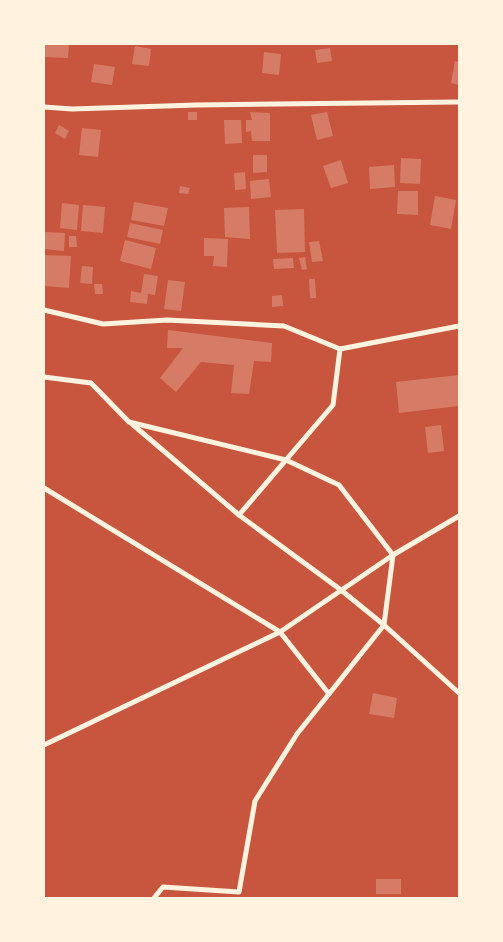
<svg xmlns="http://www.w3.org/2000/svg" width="503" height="942" font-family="Mulish,sans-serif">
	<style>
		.building { fill: #d67c66 }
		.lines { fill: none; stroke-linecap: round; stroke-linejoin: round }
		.minor { stroke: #fff3e0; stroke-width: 5 }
	</style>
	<rect width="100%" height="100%" fill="#c8553d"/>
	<!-- building -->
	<g class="building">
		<polygon points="44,44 69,44 68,58 44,57"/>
		<polygon points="135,46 151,49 149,66 132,64"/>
		<polygon points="330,48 332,61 317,63 315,50"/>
		<polygon points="264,52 281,54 279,75 262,73"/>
		<polygon points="455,61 459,62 459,85 451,83"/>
		<polygon points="94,64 115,67 112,85 91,82"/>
		<rect x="188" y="112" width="9" height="8"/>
		<polygon points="250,112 270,113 270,141 252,141 251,131 246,132 246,120 252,120"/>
		<polygon points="327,112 333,136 317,140 311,115"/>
		<polygon points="224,120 241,120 242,143 225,144"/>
		<polygon points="59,125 69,131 65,139 55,133"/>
		<polygon points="82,128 101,130 98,157 79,155"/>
		<polygon points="253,155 267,155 267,172 253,173"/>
		<polygon points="401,158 421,159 420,184 400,183"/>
		<polygon points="341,160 348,183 331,188 323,166"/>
		<polygon points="394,165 395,187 370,189 369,167"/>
		<polygon points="245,172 246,189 235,190 234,173"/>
		<polygon points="269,179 271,197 251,199 250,181"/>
		<polygon points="180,186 190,188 188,194 179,193"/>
		<polygon points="398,191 418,191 418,215 397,214"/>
		<polygon points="435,196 456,200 451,229 430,225"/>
		<polygon points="134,202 168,208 164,226 131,220"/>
		<polygon points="62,203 79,205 77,230 60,228"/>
		<polygon points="83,205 105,207 103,233 81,231"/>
		<polygon points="249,207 250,239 225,237 224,208"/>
		<polygon points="304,209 305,252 277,253 275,210"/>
		<polygon points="130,223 163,230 160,244 127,237"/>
		<polygon points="44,232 65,233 64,251 44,249"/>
		<polygon points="69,236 76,236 77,247 69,247"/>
		<polygon points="204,238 228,239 227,267 213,266 214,256 204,256"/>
		<polygon points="125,240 156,248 151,269 120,261"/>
		<polygon points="319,241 323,261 312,262 309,242"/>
		<polygon points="44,255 71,256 69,288 44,286"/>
		<polygon points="305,257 307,269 302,270 299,258"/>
		<polygon points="293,258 294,268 274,269 273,259"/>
		<polygon points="82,266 93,267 92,284 80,283"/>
		<polygon points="144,274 158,276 155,295 148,294 147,304 130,302 131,291 141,293"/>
		<polygon points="309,279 315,279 316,298 310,298"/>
		<polygon points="168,280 185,282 181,311 164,309"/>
		<polygon points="94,284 102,284 103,294 95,294"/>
		<polygon points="282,295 283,306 272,307 272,296"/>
		<polygon points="168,330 272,343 271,362 254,361 249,394 231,393 234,365 201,362 176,392 160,378 183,348 167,348"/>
		<polygon points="459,375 459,406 399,413 396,382"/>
		<polygon points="441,425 444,451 428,453 425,427"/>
		<polygon points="373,693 397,698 394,718 369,714"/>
		<rect x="376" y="879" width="25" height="15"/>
	</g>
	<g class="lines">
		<!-- minor -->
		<g class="minor">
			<polyline points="44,107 72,109 196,105 459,102"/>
			<polyline points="44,310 103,324 167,320 284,326 340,349 459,326"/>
			<polyline points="44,377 91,383 129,422 286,460 339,485 393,555 384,625 297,734 255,801 239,892 163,887 154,898"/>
			<polyline points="132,424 239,515 341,590 384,625 459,693"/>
			<polyline points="44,488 280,632 329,694"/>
			<polyline points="239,515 333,405 340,349"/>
			<polyline points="44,745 280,632 393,555 459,516"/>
		</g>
	</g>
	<!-- border -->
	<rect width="503" height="942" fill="none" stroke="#fff3e0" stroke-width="90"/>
</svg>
